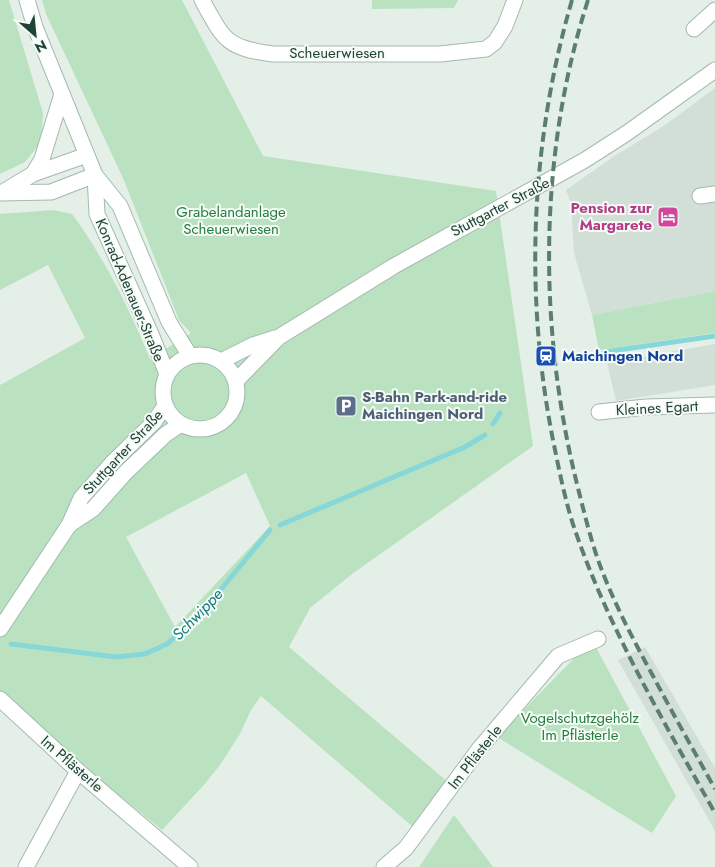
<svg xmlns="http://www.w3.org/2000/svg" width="715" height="867" font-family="Jost,sans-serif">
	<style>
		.built { fill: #d2dfd7 }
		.green { fill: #bbe2c0; fill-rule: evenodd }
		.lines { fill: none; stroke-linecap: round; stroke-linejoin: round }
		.stream { stroke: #87d7d9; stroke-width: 5 }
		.minor-casing { stroke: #a6b8af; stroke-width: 17 }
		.tertiary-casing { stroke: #a6b8af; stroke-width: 17 }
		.secondary-casing { stroke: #a1bcaf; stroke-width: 17 }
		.minor { stroke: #fff; stroke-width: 15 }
		.tertiary { stroke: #fff; stroke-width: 15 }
		.secondary { stroke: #fff; stroke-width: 15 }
		.rail { stroke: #5c7e70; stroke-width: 4; stroke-dasharray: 10 5; stroke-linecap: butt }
		.labels { text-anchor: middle; stroke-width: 4; stroke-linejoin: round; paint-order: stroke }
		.street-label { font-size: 15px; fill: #214335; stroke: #f5fbf7 }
		.hotel-label { font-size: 15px; font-weight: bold; fill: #b23c85; stroke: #f5fbf7; text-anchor: end }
		.park-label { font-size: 15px; fill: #267e3d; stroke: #f5fbf7 }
		.transit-label { font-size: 15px; font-weight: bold; fill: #164399; stroke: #f5fbf7; text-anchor: start }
		.service-label { font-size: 15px; font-weight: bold; fill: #4e5e75; stroke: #f5fbf7; text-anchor: start }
		.water-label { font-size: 16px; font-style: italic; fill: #147c80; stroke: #f5fbf7 }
	</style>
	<rect width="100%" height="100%" fill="#e4efe8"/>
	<!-- built -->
	<g class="built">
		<polygon points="715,88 715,291 592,315 574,253 571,204 566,190 613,157 665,125"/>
		<polygon points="715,344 715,385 616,401 607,363"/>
		<polygon points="645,647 715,768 715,831 618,660"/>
	</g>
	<!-- green -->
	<g class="green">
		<polygon points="0,0 9,0 43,113 41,142 25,162 0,174"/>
		<path d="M42 0H182L263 156 496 191 533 446 352 574 310 608 289 647 448 782 413 827 261 696 251 710 240 734 220 765 203 786 162 830 0 699V385L85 338 48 265 0 290V214L53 210 72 214C104 257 130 310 150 359L191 333 179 320 123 178 46 14ZM246 473 270 526 175 627 126 537Z"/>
		<polygon points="372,0 458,0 454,8 372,9"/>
		<polygon points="715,291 715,333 599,350 592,315"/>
		<polygon points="592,640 676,796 652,833 497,737"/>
		<polygon points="454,815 493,867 419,867"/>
	</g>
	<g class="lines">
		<!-- stream -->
		<g class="stream">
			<polyline points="604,352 715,336"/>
			<polyline points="493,424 500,413"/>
			<polyline points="280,525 465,447 485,435"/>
			<polyline points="11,644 116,657 145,654 167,644 198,617 270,530"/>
		</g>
		<!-- minor casing -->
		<g class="minor-casing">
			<g id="minor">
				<path d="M202 0C224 40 226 48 273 54H440L486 49 495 42 505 26 515 0"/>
				<polyline points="694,29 715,10"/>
				<polyline points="700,196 715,194"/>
				<polyline points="599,412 646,407 715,405"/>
				<polyline points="0,699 78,771 190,867"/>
				<polyline points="26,867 78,771"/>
				<polyline points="384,867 406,848 479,749 558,656 598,639"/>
			</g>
		</g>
		<!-- tertiary casing -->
		<g class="tertiary-casing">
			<g id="tertiary">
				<polyline points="33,174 42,159 62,94"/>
				<polyline points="3,192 33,174 87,155"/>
				<polyline points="0,193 51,192 95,175"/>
				<polyline points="221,361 253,345 275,338"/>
				<polyline points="236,381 279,337 394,266 585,160 627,133 715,70"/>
			</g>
		</g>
		<!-- secondary casing -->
		<g class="secondary-casing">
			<g id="secondary">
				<polyline points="27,0 35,27 95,175 120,206 169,322 190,356"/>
				<polyline points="95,175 97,214 151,334 167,374"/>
				<circle cx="200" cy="392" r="37"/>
				<polyline points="69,525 93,509 126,472 166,434 181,424"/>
				<polyline points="0,629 69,525 81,498 114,461 154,422 165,406"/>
			</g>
		</g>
		<!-- minor -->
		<use href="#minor" class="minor"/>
		<!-- tertiary -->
		<use href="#tertiary" class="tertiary"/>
		<!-- secondary -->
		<use href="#secondary" class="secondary"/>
		<!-- rail -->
		<g class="rail">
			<path d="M572 0C530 144 524 298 554 445 560 474 566 505 576 533 610 631 664 722 715 813"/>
			<path d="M588 0C537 159 538 335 580 496 586 520 592 544 601 568 615 605 634 641 653 676 673 714 694 751 715 789"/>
		</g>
	</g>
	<!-- icons -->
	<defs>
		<g id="hotel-square" transform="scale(1.125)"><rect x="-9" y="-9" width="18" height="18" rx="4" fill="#d1479c" stroke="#f5fbf7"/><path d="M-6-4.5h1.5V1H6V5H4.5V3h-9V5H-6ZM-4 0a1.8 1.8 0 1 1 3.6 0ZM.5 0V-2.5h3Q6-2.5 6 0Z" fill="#fff"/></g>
		<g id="station-square" transform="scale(1.125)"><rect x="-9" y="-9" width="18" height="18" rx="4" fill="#1a4fb4" stroke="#f5fbf7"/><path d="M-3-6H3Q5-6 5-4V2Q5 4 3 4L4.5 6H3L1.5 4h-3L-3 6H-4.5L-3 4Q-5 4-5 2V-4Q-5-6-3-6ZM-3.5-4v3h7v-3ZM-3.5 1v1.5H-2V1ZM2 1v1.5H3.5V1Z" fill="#fff"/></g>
		<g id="parking-square" transform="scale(1.125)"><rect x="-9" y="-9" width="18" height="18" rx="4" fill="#5c6f8a" stroke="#f5fbf7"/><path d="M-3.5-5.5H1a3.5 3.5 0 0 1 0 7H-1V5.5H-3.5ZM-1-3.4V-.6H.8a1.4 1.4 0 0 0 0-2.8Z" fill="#fff"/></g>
	</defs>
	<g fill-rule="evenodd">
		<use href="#hotel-square" x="668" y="217"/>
		<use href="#station-square" x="546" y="356"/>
		<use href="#parking-square" x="346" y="406"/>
	</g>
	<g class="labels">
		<!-- street labels -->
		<g class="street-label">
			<text x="337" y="58">Scheuerwiesen</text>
			<text transform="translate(500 207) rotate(-28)" y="5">Stuttgarter Straße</text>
			<text transform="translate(130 290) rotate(67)" y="5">Konrad-Adenauer-Straße</text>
			<text transform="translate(657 408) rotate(-3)" y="5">Kleines Egart</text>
			<text transform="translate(123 452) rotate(-47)" y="5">Stuttgarter Straße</text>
			<text transform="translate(475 757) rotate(-52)" y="5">Im Pflästerle</text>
			<text transform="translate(72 764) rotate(41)" y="5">Im Pflästerle</text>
		</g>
		<!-- hotel labels -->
		<g class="hotel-label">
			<text x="652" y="213">Pension zur<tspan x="652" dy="17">Margarete</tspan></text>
		</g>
		<!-- park labels -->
		<g class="park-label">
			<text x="231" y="217">Grabelandanlage<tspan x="231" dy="17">Scheuerwiesen</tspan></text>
			<text x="580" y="723">Vogelschutzgehölz<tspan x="580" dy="17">Im Pflästerle</tspan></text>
		</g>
		<!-- transit labels -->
		<g class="transit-label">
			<text x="562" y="361">Maichingen Nord</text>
		</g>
		<!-- service labels -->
		<g class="service-label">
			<text x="362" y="402">S-Bahn Park-and-ride<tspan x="362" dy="17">Maichingen Nord</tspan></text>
		</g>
		<!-- water labels -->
		<g class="water-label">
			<text transform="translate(197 614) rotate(-46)" y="6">Schwippe</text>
		</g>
	</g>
	<!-- north arrow -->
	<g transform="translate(35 35) rotate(153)" stroke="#f5fbf7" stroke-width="4" paint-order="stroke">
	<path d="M0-4L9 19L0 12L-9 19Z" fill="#214335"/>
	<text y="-8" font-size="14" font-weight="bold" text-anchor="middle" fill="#214335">N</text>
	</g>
</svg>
